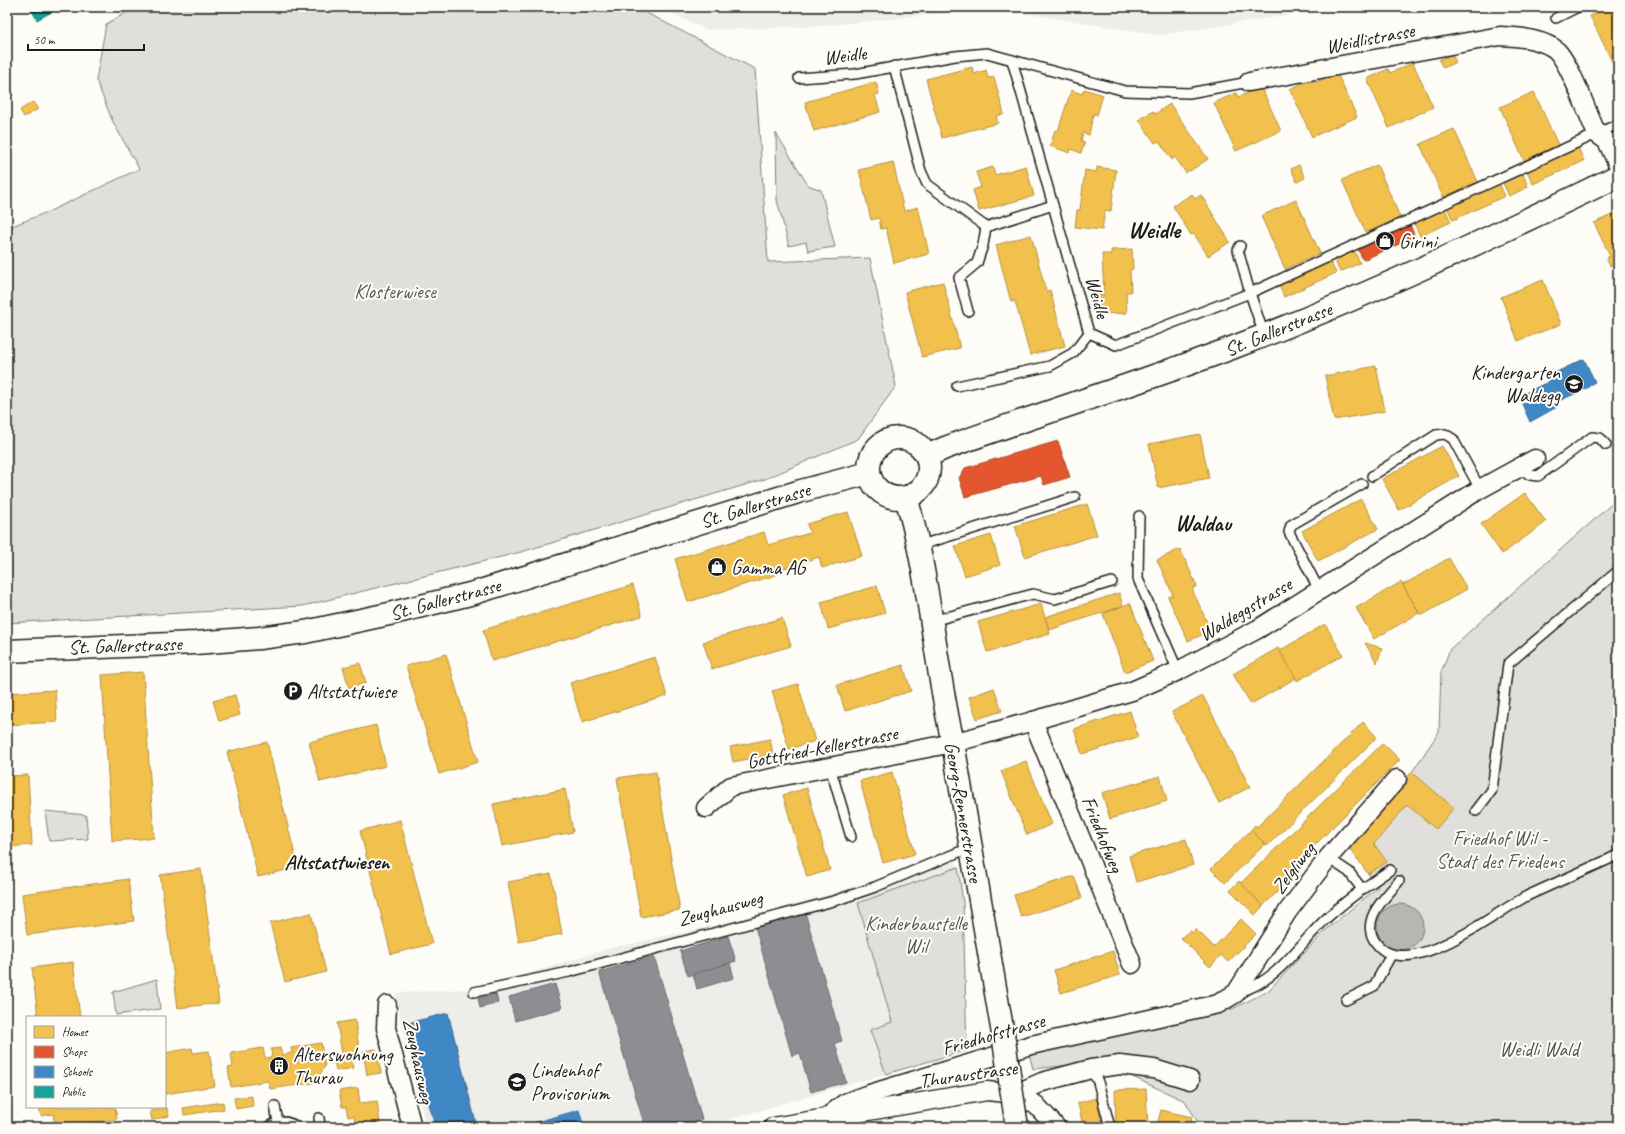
<svg xmlns="http://www.w3.org/2000/svg" width="1625" height="1134" font-family="Caveat,sans-serif">
	<style>
		.built { fill: #eeede9 }
		.green { fill: #e0dfdb; stroke: #7e7e7c }
		.water { fill: #b7b6b2; stroke: #797876 }
		.homes { fill: #f2c14e; stroke: #b2903f }
		.shops { fill: #e4572e; stroke: #a84529 }
		.schools { fill: #3f88c5; stroke: #346892 }
		.public { fill: #17a398; stroke: #187a73 }
		.industry { fill: #8d8d92; stroke: #6b6b6f }
		.lines { fill: none; stroke-linecap: round; stroke-linejoin: round }
		.service-casing { stroke: #1c1c1c; stroke-width: 12 }
		.minor-casing { stroke: #1c1c1c; stroke-width: 21 }
		.primary-casing { stroke: #1c1c1c; stroke-width: 25 }
		.service { stroke: #fdfcf7; stroke-width: 9 }
		.minor { stroke: #fdfcf7; stroke-width: 18 }
		.primary { stroke: #fdfcf7; stroke-width: 22 }
		.primary-bridge-casing { stroke: #1c1c1c; stroke-width: 25; stroke-linecap: butt }
		.primary-bridge { stroke: #fdfcf7; stroke-width: 22 }
		.labels { text-anchor: middle; stroke-width: 4; stroke-linejoin: round; paint-order: stroke }
		.street-label { font-size: 20px; fill: #1c1c1c; stroke: #fdfcf7 }
		.poi-label { font-size: 20px; fill: #1c1c1c; stroke: #fdfcf7; text-anchor: start }
		.park-label { font-size: 20px; fill: #575655; stroke: #fdfcf7 }
		.neighbourhood-label { font-size: 21px; font-weight: bold; fill: #1c1c1c; stroke: #fdfcf7 }
		.quarter-label { font-size: 22px; font-weight: bold; fill: #1c1c1c; stroke: #fdfcf7 }
		.district-label { font-size: 24px; font-weight: bold; fill: #1c1c1c; stroke: #fdfcf7 }
	</style>
	<rect width="100%" height="100%" fill="#fdfcf7"/>
	<filter id="ink" filterUnits="userSpaceOnUse"><feTurbulence type="fractalNoise" baseFrequency=".025" numOctaves="2"/><feDisplacementMap in="SourceGraphic" scale="8" xChannelSelector="R" yChannelSelector="G"/><feConvolveMatrix kernelMatrix="1 2 1 2 8 2 1 2 1" color-interpolation-filters="sRGB"/></filter>
	<g filter="url(#ink)">
		<!-- built -->
		<g class="built">
			<polygon points="658,7 1339,7 1160,35 993,8 822,26 707,30"/>
			<polygon points="954,847 963,902 967,1050 703,1127 426,1127 395,993 467,989 540,970 606,949 694,930 762,913 858,886 908,869"/>
		</g>
		<!-- green -->
		<g class="green">
			<polygon points="137,7 635,7 755,69 768,262 870,258 896,386 858,439 765,479 521,552 303,606 7,623 7,228 50,211 139,169 113,122 96,80 106,24"/>
			<polygon points="776,133 808,185 821,190 835,247 808,251 806,242 789,246 777,200"/>
			<polygon points="1616,500 1618,501 1618,1127 1201,1127 1185,1101 1100,1062 1033,1069 1028,1049 1232,1009 1268,991 1327,929 1378,887 1346,843 1412,772 1439,732 1441,672 1450,649"/>
			<polygon points="45,811 86,815 88,839 49,841"/>
			<polygon points="958,867 963,902 967,1050 886,1074 870,1030 892,1022 858,903"/>
			<polygon points="157,979 160,1009 116,1015 113,992"/>
		</g>
		<!-- water -->
		<circle class="water" cx="1400" cy="927" r="23"/>
		<!-- homes -->
		<g class="homes">
			<polygon points="1609,7 1618,7 1618,74 1590,16"/>
			<polygon points="1452,54 1456,62 1443,68 1439,60"/>
			<polygon points="1413,63 1433,107 1389,128 1367,79 1388,69 1390,73"/>
			<polygon points="972,67 974,74 986,70 988,78 994,77 1004,114 996,116 998,123 942,138 926,79"/>
			<polygon points="1337,73 1357,117 1312,137 1290,89 1312,79 1314,83"/>
			<polygon points="876,82 879,94 875,95 880,112 814,131 805,102"/>
			<polygon points="1261,87 1281,131 1236,151 1214,103 1236,93 1238,97"/>
			<polygon points="1084,89 1103,95 1097,115 1093,114 1089,135 1083,133 1081,141 1085,142 1081,153 1071,149 1070,153 1050,146 1055,130 1058,131 1071,90 1082,94"/>
			<polygon points="1534,92 1558,145 1524,161 1500,107"/>
			<polygon points="33,102 38,109 24,117 20,110"/>
			<polygon points="1170,104 1208,159 1190,171 1189,170 1186,173 1175,157 1172,160 1159,141 1155,143 1139,120 1153,111 1155,114"/>
			<polygon points="1454,129 1478,182 1443,197 1420,144"/>
			<polygon points="1578,147 1584,161 1533,184 1527,171"/>
			<polygon points="893,162 904,211 918,207 929,254 894,263 886,228 881,229 879,218 871,220 859,170"/>
			<polygon points="1299,165 1305,178 1297,182 1291,169"/>
			<polygon points="1377,165 1400,217 1366,233 1342,180"/>
			<polygon points="1026,166 1034,196 979,211 973,190 981,187 976,172 993,167 995,175"/>
			<polygon points="1097,167 1116,170 1111,211 1105,210 1102,230 1075,227 1077,210 1080,210 1085,170 1096,172"/>
			<polygon points="1523,174 1528,187 1509,196 1503,183"/>
			<polygon points="1498,181 1505,196 1453,220 1446,205"/>
			<polygon points="1192,194 1195,199 1201,195 1230,242 1208,256 1194,234 1191,235 1173,206"/>
			<polygon points="1296,200 1320,253 1285,269 1261,216"/>
			<polygon points="1445,209 1451,222 1420,236 1414,223"/>
			<polygon points="1618,212 1618,262 1610,266 1606,258 1610,256 1594,223"/>
			<polygon points="1031,235 1046,291 1050,290 1065,346 1030,355 1015,301 1011,302 996,245"/>
			<polygon points="1132,249 1133,269 1130,270 1131,292 1126,292 1127,313 1100,314 1099,295 1104,295 1102,254 1111,254 1111,250"/>
			<polygon points="1354,250 1360,263 1340,272 1334,259"/>
			<polygon points="1329,260 1336,273 1284,297 1278,283"/>
			<polygon points="1543,280 1561,324 1518,341 1501,297"/>
			<polygon points="943,282 960,348 922,357 905,292"/>
			<polygon points="1376,366 1385,411 1334,420 1325,376"/>
			<polygon points="1200,434 1209,478 1158,488 1149,444"/>
			<polygon points="1442,446 1459,476 1399,510 1382,479"/>
			<polygon points="1525,493 1546,522 1502,554 1481,524"/>
			<polygon points="1361,499 1378,529 1318,561 1302,531"/>
			<polygon points="1087,504 1097,535 1025,557 1015,526"/>
			<polygon points="848,512 862,556 822,568 819,557 775,571 776,575 688,602 675,559 764,532 768,545 810,533 807,524"/>
			<polygon points="991,535 1000,565 965,576 955,546"/>
			<polygon points="1180,549 1197,586 1192,589 1211,631 1188,641 1168,597 1173,595 1157,560"/>
			<polygon points="1449,558 1467,589 1421,616 1403,585"/>
			<polygon points="1401,582 1419,613 1374,639 1356,608"/>
			<polygon points="633,585 642,616 492,661 483,630"/>
			<polygon points="877,586 885,613 828,629 821,602"/>
			<polygon points="1119,593 1123,606 1049,630 1045,617"/>
			<polygon points="1130,603 1153,661 1125,672 1103,614"/>
			<polygon points="1041,604 1050,634 987,652 978,622"/>
			<polygon points="782,618 791,646 712,669 703,642"/>
			<polygon points="1325,624 1343,655 1297,681 1279,651"/>
			<polygon points="1365,643 1382,648 1377,663"/>
			<polygon points="1278,648 1296,678 1251,704 1233,674"/>
			<polygon points="446,654 478,762 439,774 406,666"/>
			<polygon points="655,657 667,696 582,722 570,683"/>
			<polygon points="360,663 366,683 349,688 343,667"/>
			<polygon points="903,665 911,691 845,711 837,685"/>
			<polygon points="143,672 154,838 112,841 102,675"/>
			<polygon points="798,684 815,741 789,749 772,691"/>
			<polygon points="994,688 1002,711 977,719 969,697"/>
			<polygon points="55,690 57,722 7,725 7,693"/>
			<polygon points="235,695 240,715 219,721 213,701"/>
			<polygon points="1203,696 1250,787 1219,803 1172,712"/>
			<polygon points="1130,711 1138,737 1082,754 1074,729"/>
			<polygon points="1363,722 1376,736 1374,740 1267,846 1251,830 1255,825 1257,827"/>
			<polygon points="376,725 386,766 320,782 309,742"/>
			<polygon points="770,739 773,754 733,762 730,747"/>
			<polygon points="267,742 298,867 258,877 227,752"/>
			<polygon points="1383,743 1400,760 1296,864 1300,869 1263,906 1241,883"/>
			<polygon points="1026,761 1052,824 1027,835 1001,771"/>
			<polygon points="656,772 680,910 641,917 617,778"/>
			<polygon points="892,772 915,854 883,863 860,781"/>
			<polygon points="1412,772 1454,808 1436,829 1407,805 1374,844 1387,862 1368,874 1346,843"/>
			<polygon points="28,775 32,845 7,847 7,776"/>
			<polygon points="1160,776 1167,801 1110,819 1102,793"/>
			<polygon points="807,788 830,870 807,877 783,795"/>
			<polygon points="565,789 573,832 502,846 493,804"/>
			<polygon points="400,820 432,944 391,954 360,831"/>
			<polygon points="1251,830 1265,844 1225,883 1211,869"/>
			<polygon points="1186,839 1193,865 1136,882 1129,856"/>
			<polygon points="201,869 219,1003 178,1008 160,875"/>
			<polygon points="551,874 562,934 519,942 508,882"/>
			<polygon points="1074,876 1082,898 1021,917 1014,895"/>
			<polygon points="128,879 134,921 27,935 22,894"/>
			<polygon points="1239,881 1263,906 1255,915 1230,890"/>
			<polygon points="311,913 326,972 285,982 270,923"/>
			<polygon points="1241,919 1256,934 1228,962 1221,955 1210,967 1181,938 1190,930 1192,933 1196,929 1214,947"/>
			<polygon points="1113,951 1120,975 1061,993 1054,970"/>
			<polygon points="73,962 80,1017 38,1017 32,968"/>
			<polygon points="355,1020 360,1055 351,1057 353,1068 336,1071 333,1056 342,1054 337,1023"/>
			<polygon points="321,1043 325,1066 319,1076 319,1082 270,1089 268,1081 231,1087 228,1068 233,1067 231,1053 263,1048 265,1058 272,1057 271,1049 280,1048 282,1055 292,1053 291,1048"/>
			<polygon points="192,1048 193,1053 209,1051 215,1086 165,1094 165,1053"/>
			<polygon points="376,1049 381,1073 367,1075 363,1051"/>
			<polygon points="358,1088 360,1103 377,1101 380,1123 356,1126 354,1116 348,1117 346,1107 342,1107 339,1091"/>
			<polygon points="1146,1089 1148,1127 1116,1127 1115,1090"/>
			<polygon points="252,1096 253,1106 236,1109 234,1098"/>
			<polygon points="1096,1098 1103,1127 1083,1127 1078,1103"/>
			<polygon points="223,1102 224,1109 184,1115 183,1108"/>
			<polygon points="39,1107 115,1107 117,1119 55,1127 53,1114 41,1116"/>
			<polygon points="167,1108 169,1116 152,1120 150,1111"/>
			<polygon points="1161,1110 1192,1117 1190,1127 1168,1127 1157,1125"/>
		</g>
		<!-- shops -->
		<g class="shops">
			<polygon points="1409,222 1415,237 1363,260 1356,245"/>
			<polygon points="1058,441 1070,477 1044,485 1041,476 965,497 959,478 965,468"/>
		</g>
		<!-- schools -->
		<g class="schools">
			<polygon points="1584,359 1595,382 1588,386 1589,387 1555,403 1557,407 1530,422 1522,404 1529,401 1525,393 1548,382 1546,377"/>
			<polygon points="448,1013 477,1127 435,1127 408,1023"/>
			<polygon points="579,1110 584,1127 534,1127 533,1123"/>
		</g>
		<!-- public -->
		<polygon class="public" points="30,7 61,7 37,20"/>
		<!-- industry -->
		<g class="industry">
			<polygon points="805,912 842,1041 835,1043 846,1082 811,1092 800,1053 792,1056 755,927"/>
			<polygon points="728,936 736,961 688,976 680,951"/>
			<polygon points="654,956 702,1119 675,1127 645,1127 599,972"/>
			<polygon points="730,963 734,978 697,989 693,974"/>
			<polygon points="555,984 562,1008 515,1021 509,997"/>
			<polygon points="496,994 498,1003 480,1008 478,998"/>
		</g>
		<g class="lines">
			<!-- service casing -->
			<g class="service-casing">
				<g id="service">
					<polyline points="1556,18 1578,7"/>
					<polyline points="1012,60 1089,333 1116,345 1250,293 1264,335"/>
					<polyline points="894,66 921,171 927,184 986,227 1053,205"/>
					<polyline points="799,78 855,74 955,56 987,53 1125,91 1189,93 1249,82"/>
					<polyline points="1240,246 1238,250 1250,293 1618,124"/>
					<polyline points="968,311 959,278 977,263 983,245 986,227"/>
					<polyline points="957,386 1050,366 1073,353 1089,333"/>
					<polyline points="1519,468 1530,475 1538,476 1592,437 1600,438 1606,445"/>
					<polyline points="1372,476 1436,435 1445,434 1453,439 1480,489"/>
					<polyline points="1139,516 1138,579 1178,671"/>
					<polyline points="918,546 1075,497"/>
					<polyline points="1319,590 1289,532 1291,525 1362,484"/>
					<polyline points="932,621 1033,594 1055,599 1112,582"/>
					<polyline points="830,767 851,837"/>
					<polyline points="1476,811 1492,790 1508,664 1618,571"/>
					<polyline points="1328,858 1349,872 1362,889"/>
					<path d="M1399 881C1386 897 1361 918 1374 940 1403 988 1495 912 1527 896 1557 882 1588 869 1618 855"/>
					<polyline points="474,992 569,972 837,900 875,887 959,852 971,849"/>
					<path d="M1239 992C1279 981 1299 943 1329 916 1348 899 1369 884 1390 870"/>
					<polyline points="1346,1000 1374,986 1391,955"/>
					<polyline points="1091,1069 1098,1082 1110,1127"/>
					<polyline points="275,1106 278,1122"/>
					<polyline points="319,1118 320,1127"/>
					<path d="M269 1127C278 1121 287 1120 297 1127"/>
				</g>
			</g>
			<!-- minor casing -->
			<g class="minor-casing">
				<g id="minor">
					<path d="M1249 82 1500 36C1518 37 1536 38 1552 47 1568 55 1588 116 1597 134L1607 141 1618 165"/>
					<polyline points="1033,721 1132,964"/>
					<polyline points="706,808 731,786 953,743 1033,721 1132,691 1178,671 1258,629 1480,489 1535,459"/>
					<polyline points="387,1005 386,1028 412,1127"/>
					<polyline points="1015,1094 1036,1105 1056,1127"/>
					<polyline points="827,1117 845,1103 866,1095 1031,1045 1218,1004 1236,993 1288,911 1328,858 1397,779"/>
					<polyline points="773,1127 987,1091 1015,1094 1042,1082 1091,1069 1120,1065 1154,1069 1190,1080"/>
				</g>
			</g>
			<!-- primary casing -->
			<g class="primary-casing">
				<g id="primary">
					<circle cx="899" cy="468" r="30"/>
					<path d="M927 456 945 448C1044 412 1144 382 1242 344 1370 295 1494 236 1618 176"/>
					<path d="M906 497C930 578 934 662 953 743L1003 1034"/>
					<polyline points="7,651 195,643 259,638 305,632 389,614 474,593 801,491 869,473"/>
				</g>
			</g>
			<!-- service -->
			<use href="#service" class="service"/>
			<!-- minor -->
			<use href="#minor" class="minor"/>
			<!-- primary -->
			<use href="#primary" class="primary"/>
			<!-- primary-bridge casing -->
			<g class="primary-bridge-casing">
				<polyline id="primary-bridge" points="1003,1034 1017,1127"/>
			</g>
			<!-- primary-bridge -->
			<use href="#primary-bridge" class="primary-bridge"/>
		</g>
	</g>
	<!-- icons -->
	<defs>
		<g id="shop-disc" transform="scale(1)"><circle r="9.5" fill="#1c1c1c" stroke="#fdfcf7"/><path d="M-5-2.5h2.3a2.7 3.5 0 0 1 5.4 0H5L5.5 6h-11ZM-1.5-2.5h3a1.5 2.3 0 0 0-3 0Z" fill="#fff"/></g>
		<g id="school-disc" transform="scale(1)"><circle r="9.5" fill="#1c1c1c" stroke="#fdfcf7"/><path d="M0-5L7-2L0 1L-7-2ZM-4 1L0 2.5L4 1V4Q0 6-4 4Z" fill="#fff"/></g>
		<g id="parking-disc" transform="scale(1)"><circle r="9.5" fill="#1c1c1c" stroke="#fdfcf7"/><path d="M-3.5-5.5H1a3.5 3.5 0 0 1 0 7H-1V5.5H-3.5ZM-1-3.4V-.6H.8a1.4 1.4 0 0 0 0-2.8Z" fill="#fff"/></g>
		<g id="building-disc" transform="scale(1)"><circle r="9.5" fill="#1c1c1c" stroke="#fdfcf7"/><path d="M-4-6H4V6H1V3H-1V6H-4ZM-2.5-4.3h1.7v1.8h-1.7ZM.8-4.3h1.7v1.8H.8ZM-2.5-1h1.7V.8h-1.7ZM.8-1h1.7V.8H.8Z" fill="#fff"/></g>
	</defs>
	<g fill-rule="evenodd">
		<use href="#shop-disc" x="1385" y="241"/>
		<use href="#school-disc" x="1574" y="384"/>
		<use href="#shop-disc" x="717" y="567"/>
		<use href="#parking-disc" x="293" y="691"/>
		<use href="#building-disc" x="279" y="1066"/>
		<use href="#school-disc" x="517" y="1082"/>
	</g>
	<g class="labels">
		<!-- street labels -->
		<g class="street-label">
			<text transform="translate(1370 38) rotate(-11)" y="7">Weidlistrasse</text>
			<text transform="translate(845 55) rotate(-7)" y="7">Weidle</text>
			<text transform="translate(1098 297) rotate(74)" y="7">Weidle</text>
			<text transform="translate(1278 329) rotate(-22)" y="7">St. Gallerstrasse</text>
			<text transform="translate(755 505) rotate(-17)" y="7">St. Gallerstrasse</text>
			<text transform="translate(445 599) rotate(-15)" y="7">St. Gallerstrasse</text>
			<text transform="translate(1245 609) rotate(-31)" y="7">Waldeggstrasse</text>
			<text transform="translate(125 645) rotate(-2)" y="7">St. Gallerstrasse</text>
			<text transform="translate(822 747) rotate(-11)" y="7">Gottfried-Kellerstrasse</text>
			<text transform="translate(964 812) rotate(80)" y="7">Georg-Rennerstrasse</text>
			<text transform="translate(1103 834) rotate(68)" y="7">Friedhofweg</text>
			<text transform="translate(1293 868) rotate(-53)" y="7">Zelgliweg</text>
			<text transform="translate(720 908) rotate(-15)" y="7">Zeughausweg</text>
			<text transform="translate(993 1034) rotate(-16)" y="7">Friedhofstrasse</text>
			<text transform="translate(419 1061) rotate(78)" y="7">Zeughausweg</text>
			<text transform="translate(968 1074) rotate(-8)" y="7">Thuraustrasse</text>
		</g>
		<!-- poi labels -->
		<g class="poi-label">
			<text x="1399" y="248">Girini</text>
			<text x="1560" y="379" text-anchor="end">Kindergarten<tspan x="1560" dy="23">Waldegg</tspan></text>
			<text x="731" y="574">Gamma AG</text>
			<text x="307" y="698">Altstattwiese</text>
			<text x="293" y="1061">Alterswohnung<tspan x="293" dy="23">Thurau</tspan></text>
			<text x="531" y="1077">Lindenhof<tspan x="531" dy="23">Provisorium</tspan></text>
		</g>
		<!-- park labels -->
		<g class="park-label">
			<text x="395" y="298">Klosterwiese</text>
			<text x="1500" y="845">Friedhof Wil -<tspan x="1500" dy="23">Stadt des Friedens</tspan></text>
			<text x="916" y="930">Kinderbaustelle<tspan x="916" dy="23">Wil</tspan></text>
			<text x="1539" y="1056">Weidli Wald</text>
		</g>
		<!-- neighbourhood labels -->
		<g class="neighbourhood-label">
			<text x="337" y="869">Altstattwiesen</text>
		</g>
		<!-- quarter labels -->
		<g class="quarter-label">
			<text x="1203" y="531">Waldau</text>
		</g>
		<!-- district labels -->
		<g class="district-label">
			<text x="1154" y="238">Weidle</text>
		</g>
	</g>
	<!-- margin -->
	<rect width="1625" height="1134" fill="none" stroke="#fdfcf7" stroke-width="24"/>
	<rect x="12" y="12" width="1601" height="1110" fill="none" stroke="#1c1c1c" stroke-width="1.5" filter="url(#ink)"/>
	<!-- legend -->
	<rect x="26" y="1016" width="140" height="92" fill="#fdfcf7" stroke="#a3a29f"/>
	<rect x="34" y="1026" width="20" height="12" fill="#f2c14e" stroke="#a3a29f"/>
	<text x="62" y="1036" font-size="12" fill="#1c1c1c">Homes</text>
	<rect x="34" y="1046" width="20" height="12" fill="#e4572e" stroke="#a3a29f"/>
	<text x="62" y="1056" font-size="12" fill="#1c1c1c">Shops</text>
	<rect x="34" y="1066" width="20" height="12" fill="#3f88c5" stroke="#a3a29f"/>
	<text x="62" y="1076" font-size="12" fill="#1c1c1c">Schools</text>
	<rect x="34" y="1086" width="20" height="12" fill="#17a398" stroke="#a3a29f"/>
	<text x="62" y="1096" font-size="12" fill="#1c1c1c">Public</text>
	<!-- scale -->
	<path d="M28 44v6h116v-6" fill="none" stroke="#1c1c1c" stroke-width="2"/>
	<text x="34" y="44" font-size="12" fill="#1c1c1c" stroke="#fdfcf7" stroke-width="3" paint-order="stroke">50 m</text>
</svg>
